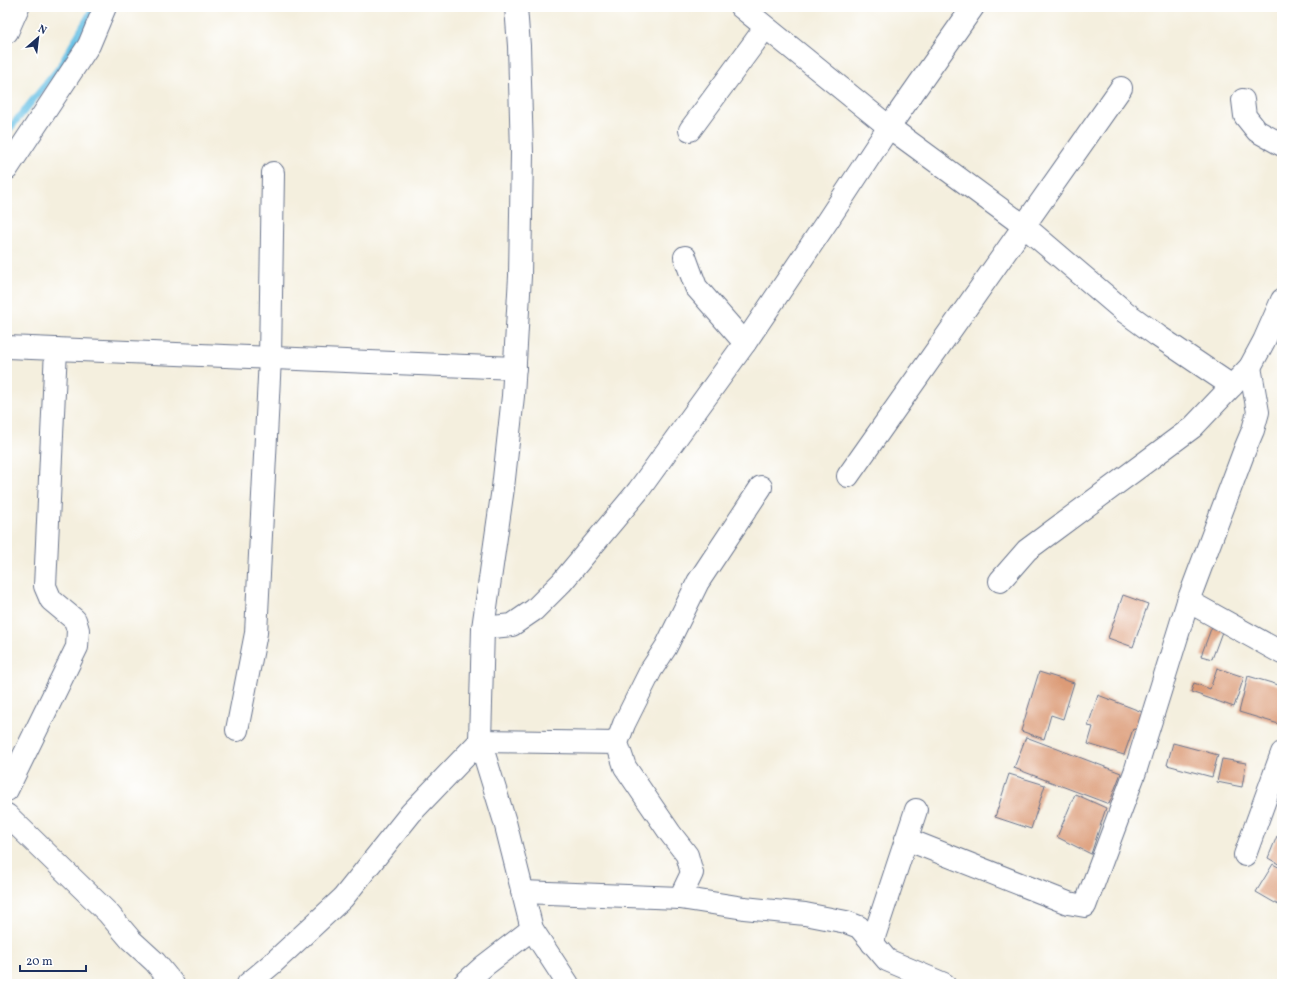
<svg xmlns="http://www.w3.org/2000/svg" width="1289" height="991" font-family="Vollkorn,serif">
	<style>
		.lines { fill: none; stroke-linecap: round; stroke-linejoin: round }
		.stream { stroke: #68c1e5; stroke-width: 7 }
		.building { fill: #dc9b77 }
		.minor-casing { stroke: #67728b; stroke-width: 24 }
		.minor { stroke: #fff; stroke-width: 22 }
	</style>
	<rect width="100%" height="100%" fill="#fff"/>
	<filter id="ink" filterUnits="userSpaceOnUse"><feTurbulence type="fractalNoise" baseFrequency=".025" numOctaves="2"/><feDisplacementMap in="SourceGraphic" scale="8" xChannelSelector="R" yChannelSelector="G"/><feConvolveMatrix kernelMatrix="1 2 1 2 8 2 1 2 1" color-interpolation-filters="sRGB"/></filter>
	<filter id="wash" filterUnits="userSpaceOnUse"><feTurbulence type="fractalNoise" baseFrequency=".012" numOctaves="4" result="noise"/><feDisplacementMap in="SourceGraphic" scale="16" xChannelSelector="R" yChannelSelector="G"/><feGaussianBlur stdDeviation="0.9" result="paint"/><feColorMatrix in="noise" values="0 0 0 0 0 0 0 0 0 0 0 0 0 0 0 0 0 1.4 0 .05"/><feComposite in="paint" operator="in"/></filter>
	<g filter="url(#wash)">
		<rect width="100%" height="100%" fill="#f4efde"/>
		<g class="lines">
			<!-- stream -->
			<polyline class="stream" points="7,132 59,68 93,9"/>
		</g>
		<g id="blocks">
			<!-- building -->
			<g class="building">
				<polygon points="1123,595 1148,604 1133,647 1108,638"/>
				<polygon points="1212,626 1223,629 1212,659 1201,656"/>
				<polygon points="1217,668 1244,677 1234,707 1191,692 1194,683 1210,689"/>
				<polygon points="1039,672 1074,683 1063,719 1051,715 1044,739 1021,731"/>
				<polygon points="1248,676 1282,686 1282,725 1239,712"/>
				<polygon points="1098,695 1145,713 1139,731 1133,729 1124,755 1088,744 1093,727 1088,726"/>
				<polygon points="1026,737 1121,773 1109,804 1014,768"/>
				<polygon points="1173,743 1218,755 1212,777 1167,765"/>
				<polygon points="1222,759 1246,763 1242,787 1217,782"/>
				<polygon points="1009,774 1045,785 1031,829 995,817"/>
				<polygon points="1075,794 1106,808 1091,854 1057,837"/>
				<polygon points="1277,836 1282,839 1282,866 1268,858"/>
				<polygon points="1273,864 1282,869 1282,907 1256,892"/>
			</g>
		</g>
	</g>
	<g filter="url(#ink)">
		<use href="#blocks" fill-opacity="0" stroke="#67728b" stroke-width="1"/>
		<g class="lines">
			<!-- minor casing -->
			<g class="minor-casing">
				<g id="minor">
					<polyline points="516,7 519,46 522,153 520,276 513,396 503,488 483,628 480,741 505,822 532,929 568,984"/>
					<polyline points="741,7 889,127 1024,226 1125,312 1158,336 1232,386"/>
					<polyline points="7,32 18,7"/>
					<polyline points="1243,100 1245,116 1257,131 1282,145"/>
					<polyline points="690,130 765,28"/>
					<polyline points="7,169 89,45 105,7"/>
					<polyline points="685,257 696,287 745,343"/>
					<polyline points="7,347 515,368"/>
					<polyline points="848,476 1121,88"/>
					<polyline points="1000,581 1027,550 1193,427 1250,367 1264,341 1282,300"/>
					<polyline points="1188,601 1282,653"/>
					<polyline points="483,628 512,625 534,610 562,582 638,491 745,343 828,220 889,127 973,7"/>
					<polyline points="237,730 256,633 270,358 273,173"/>
					<polyline points="7,790 77,647 78,630 75,620 51,600 45,586 56,349"/>
					<polyline points="7,815 108,913 131,940 155,962 173,984"/>
					<polyline points="906,839 1068,903 1085,906 1135,772 1188,601 1245,449 1253,430 1258,412 1250,367"/>
					<polyline points="1245,855 1282,753"/>
					<polyline points="522,892 680,898 744,908 805,914 846,922 859,927 887,960 944,984"/>
					<polyline points="680,898 692,873 687,855 670,833 625,767 617,743 624,724 651,670 666,647 698,582 761,487"/>
					<polyline points="872,943 916,810"/>
					<polyline points="248,984 273,963 343,898 411,813 480,741 617,743"/>
					<polyline points="464,984 484,966 532,929"/>
				</g>
			</g>
			<!-- minor -->
			<use href="#minor" class="minor"/>
		</g>
	</g>
	<!-- margin -->
	<rect width="1289" height="991" fill="none" stroke="#fff" stroke-width="24"/>
	<!-- north arrow -->
	<g transform="translate(38 38) rotate(28)" stroke="#ffffff" stroke-width="3" paint-order="stroke">
	<path d="M0-3L7 15L0 10L-7 15Z" fill="#1b2f5e"/>
	<text y="-6" font-size="11" font-weight="bold" text-anchor="middle" fill="#1b2f5e">N</text>
	</g>
	<!-- scale -->
	<path d="M20 965v6h66v-6" fill="none" stroke="#1b2f5e" stroke-width="2"/>
	<text x="26" y="965" font-size="12" fill="#1b2f5e" stroke="#ffffff" stroke-width="3" paint-order="stroke">20 m</text>
</svg>
